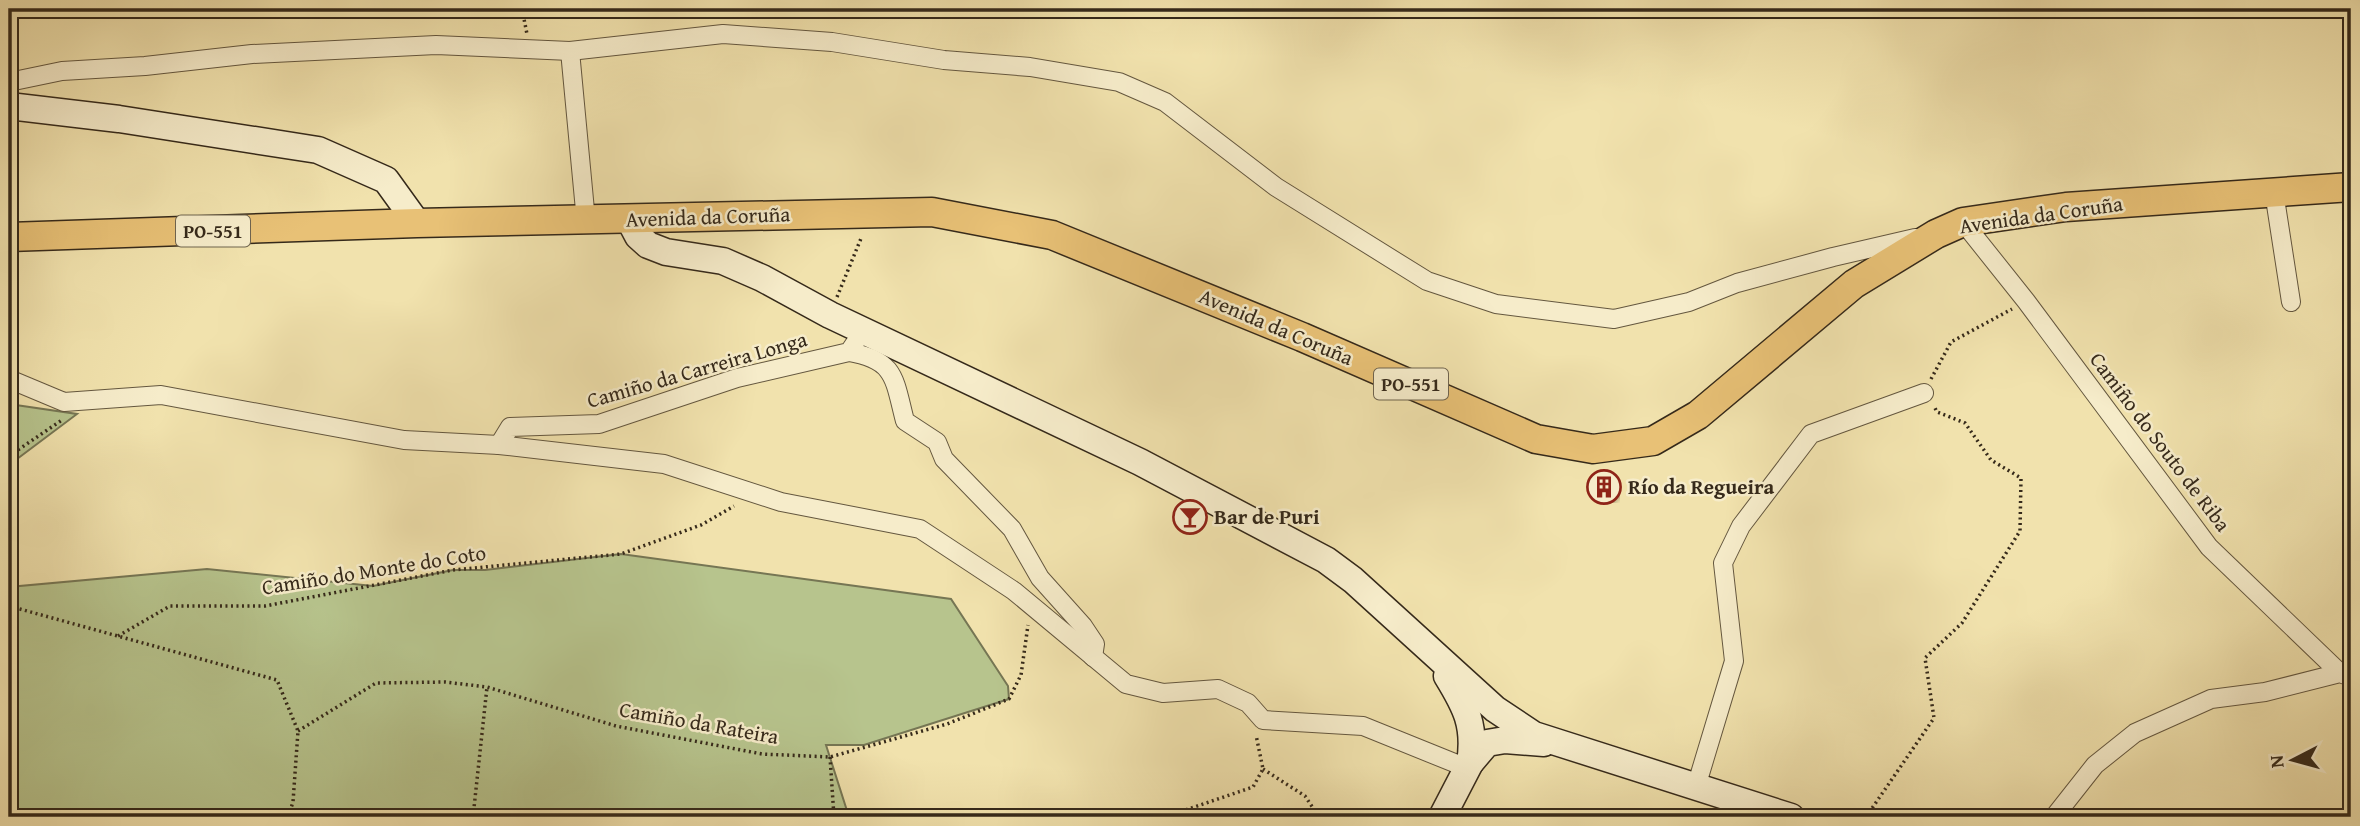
<svg xmlns="http://www.w3.org/2000/svg" width="2360" height="826" font-family="'Gentium Book Plus',serif">
	<style>
		.green { fill: #b7c48d; stroke: #767654; stroke-width: 2 }
		.building { fill: #eaaa8b; stroke: #35291a; stroke-width: 2; filter: url(#shadow) }
		.lines { fill: none; stroke-linecap: round; stroke-linejoin: round }
		.street-casing { stroke: #64573f; stroke-width: 20 }
		.secondary-casing { stroke: #35291a; stroke-width: 29 }
		.primary-casing { stroke: #35291a; stroke-width: 31 }
		.path { stroke: #35291a; stroke-width: 3.5; stroke-dasharray: 2 3.5; stroke-linecap: butt }
		.street { stroke: #f6ecca; stroke-width: 18 }
		.secondary { stroke: #f6ecca; stroke-width: 26 }
		.primary { stroke: #e8c176; stroke-width: 28 }
		.labels { text-anchor: middle; stroke-width: 5; stroke-linejoin: round; paint-order: stroke }
		.shield { fill: #f6ecca; stroke: #6f644f; stroke-width: 2 }
		.shield-label { font-size: 19px; font-weight: bold; fill: #35291a }
		.street-label { font-size: 21px; fill: #35291a; stroke: #f6ecca }
		.poi-label { font-size: 21px; font-weight: bold; fill: #35291a; stroke: #f6ecca; text-anchor: start }
	</style>
	<defs>
		<filter id="shadow"><feDropShadow dx="6" dy="6" stdDeviation="2" flood-color="#0004"/></filter>
	</defs>
	<rect width="100%" height="100%" fill="#f1e2ad"/>
	<filter id="stains"><feTurbulence type="fractalNoise" baseFrequency=".00286" numOctaves="4"/><feColorMatrix values="0 0 0 0 .2 0 0 0 0 .09 0 0 0 0 .02 0 0 0 .5 -.17"/></filter>
	<radialGradient id="worn" r=".72"><stop offset=".6" stop-color="#630" stop-opacity="0"/><stop offset="1" stop-color="#630" stop-opacity=".3"/></radialGradient>
	<!-- green -->
	<g class="green">
		<polygon points="9,404 77,414 9,465"/>
		<polygon points="621,554 951,599 1008,686 1009,699 864,745 826,745 849,817 9,817 9,587 207,569 373,586 453,570 485,570"/>
	</g>
	<!-- building -->
	<polygon class="building" points="1604,474 1617,488 1604,500 1592,486"/>
	<g class="lines">
		<!-- street casing -->
		<g class="street-casing">
			<g id="street">
				<polyline points="570,51 586,221"/>
				<polyline points="9,82 62,71 145,66 252,54 436,45 570,51 723,34 832,42 944,60 1030,67 1119,82 1165,102 1276,187 1427,281 1496,304 1614,319 1689,302 1737,283 1833,257 1915,238"/>
				<polyline points="2274,192 2291,302"/>
				<polyline points="1963,222 2026,301 2209,547 2340,673"/>
				<path d="M849 352C896 360 894 379 905 421L937 442 944 459 1012 529 1040 578 1083 626 1095 644 1093 657"/>
				<polyline points="9,379 64,402 161,395 404,440 499,445 664,464 781,502 920,529 1014,591 1126,684 1163,693 1218,689 1248,703 1263,720 1363,726 1467,768"/>
				<polyline points="499,445 510,427 599,424 737,378 849,352 855,343"/>
				<polyline points="1696,787 1734,661 1723,563 1741,526 1811,434 1924,393"/>
				<polyline points="2054,817 2095,765 2135,733 2211,699 2265,692 2340,673 2348,676"/>
			</g>
		</g>
		<!-- secondary casing -->
		<g class="secondary-casing">
			<g id="secondary">
				<polyline points="9,106 119,119 318,150 386,180 417,223"/>
				<polyline points="629,219 638,236 648,245 666,252 723,261 762,278 830,315 1140,462 1326,560 1353,580 1495,709 1534,735 1791,817"/>
				<path d="M1447 676C1466 707 1476 726 1470 763"/>
				<polyline points="1442,817 1470,763 1487,743 1505,740 1544,743"/>
			</g>
		</g>
		<!-- primary casing -->
		<g class="primary-casing">
			<polyline id="primary" points="9,237 417,223 932,212 1052,235 1302,337 1536,439 1593,449 1653,441 1698,415 1854,284 1936,234 1963,222 2066,207 2351,187"/>
		</g>
		<!-- path -->
		<g class="path">
			<polyline points="522,9 527,34"/>
			<polyline points="837,297 862,236"/>
			<polyline points="1931,379 1951,342 2012,309"/>
			<polyline points="9,456 62,420"/>
			<polyline points="9,606 277,680 298,731 293,802 288,817"/>
			<polyline points="118,636 170,606 265,606 453,570 621,554 701,525 734,506"/>
			<polyline points="298,731 376,683 445,682 487,687 616,726 762,754 830,757 947,724 1009,699 1021,675 1028,625"/>
			<polyline points="830,757 834,817"/>
			<polyline points="1263,769 1305,796 1319,817"/>
			<polyline points="473,817 487,687"/>
			<polyline points="1165,817 1253,787 1263,769 1256,735"/>
			<polyline points="1866,817 1934,718 1925,658 1962,623 2020,531 2021,478 1991,460 1965,423 1937,412 1934,406"/>
		</g>
		<!-- street -->
		<use href="#street" class="street"/>
		<!-- secondary -->
		<use href="#secondary" class="secondary"/>
		<!-- primary -->
		<use href="#primary" class="primary"/>
	</g>
	<!-- icons -->
	<defs>
		<g id="building-ring" transform="scale(1.75)"><circle r="9.5" fill="#f6ecca" stroke="#8f2418" stroke-width="1.5"/><path d="M-4-6H4V6H1V3H-1V6H-4ZM-2.5-4.3h1.7v1.8h-1.7ZM.8-4.3h1.7v1.8H.8ZM-2.5-1h1.7V.8h-1.7ZM.8-1h1.7V.8H.8Z" fill="#8f2418"/></g>
		<g id="bar-ring" transform="scale(1.75)"><circle r="9.5" fill="#f6ecca" stroke="#8f2418" stroke-width="1.5"/><path d="M-6-5H6L.8 .8V4.5H3.5V6h-7V4.5H-.8V.8Z" fill="#8f2418"/></g>
	</defs>
	<g fill-rule="evenodd">
		<use href="#building-ring" x="1604" y="487"/>
		<use href="#bar-ring" x="1190" y="517"/>
	</g>
	<g class="labels">
		<!-- shield labels -->
		<g class="shield">
			<rect x="176" y="215.5" width="74" height="31" rx="5"/>
			<rect x="1374" y="368.5" width="74" height="31" rx="5"/>
		</g>
		<g class="shield-label">
			<text x="213" y="238">PO-551</text>
			<text x="1411" y="391">PO-551</text>
		</g>
		<!-- street labels -->
		<g class="street-label">
			<text transform="translate(2041 215) rotate(-8)" y="7">Avenida da Coruña</text>
			<text transform="translate(708 217) rotate(-2)" y="7">Avenida da Coruña</text>
			<text transform="translate(1276 327) rotate(23)" y="7">Avenida da Coruña</text>
			<text transform="translate(697 370) rotate(-16)" y="7">Camiño da Carreira Longa</text>
			<text transform="translate(2160 442) rotate(53)" y="7">Camiño do Souto de Riba</text>
			<text transform="translate(374 570) rotate(-9)" y="7">Camiño do Monte do Coto</text>
			<text transform="translate(699 723) rotate(10)" y="7">Camiño da Rateira</text>
		</g>
		<!-- poi labels -->
		<g class="poi-label">
			<text x="1628" y="494">Río da Regueira</text>
			<text x="1214" y="524">Bar de Puri</text>
		</g>
	</g>
	<!-- margin -->
	<rect width="2360" height="826" fill="none" stroke="#f1e2ad" stroke-width="35"/>
	<rect x="10" y="10" width="2339" height="805" fill="none" stroke="#35291a" stroke-width="3.5"/>
	<rect x="18" y="18" width="2325" height="791" fill="none" stroke="#35291a" stroke-width="2"/>
	<!-- north arrow -->
	<g transform="translate(2293 760) rotate(264)" stroke="#f6ecca" stroke-width="5" paint-order="stroke">
	<path d="M0-5L12 26L0 18L-12 26Z" fill="#35291a"/>
	<text y="-10" font-size="19" font-weight="bold" text-anchor="middle" fill="#35291a">N</text>
	</g>
	<rect width="100%" height="100%" filter="url(#stains)"/>
	<rect width="100%" height="100%" fill="url(#worn)"/>
</svg>
